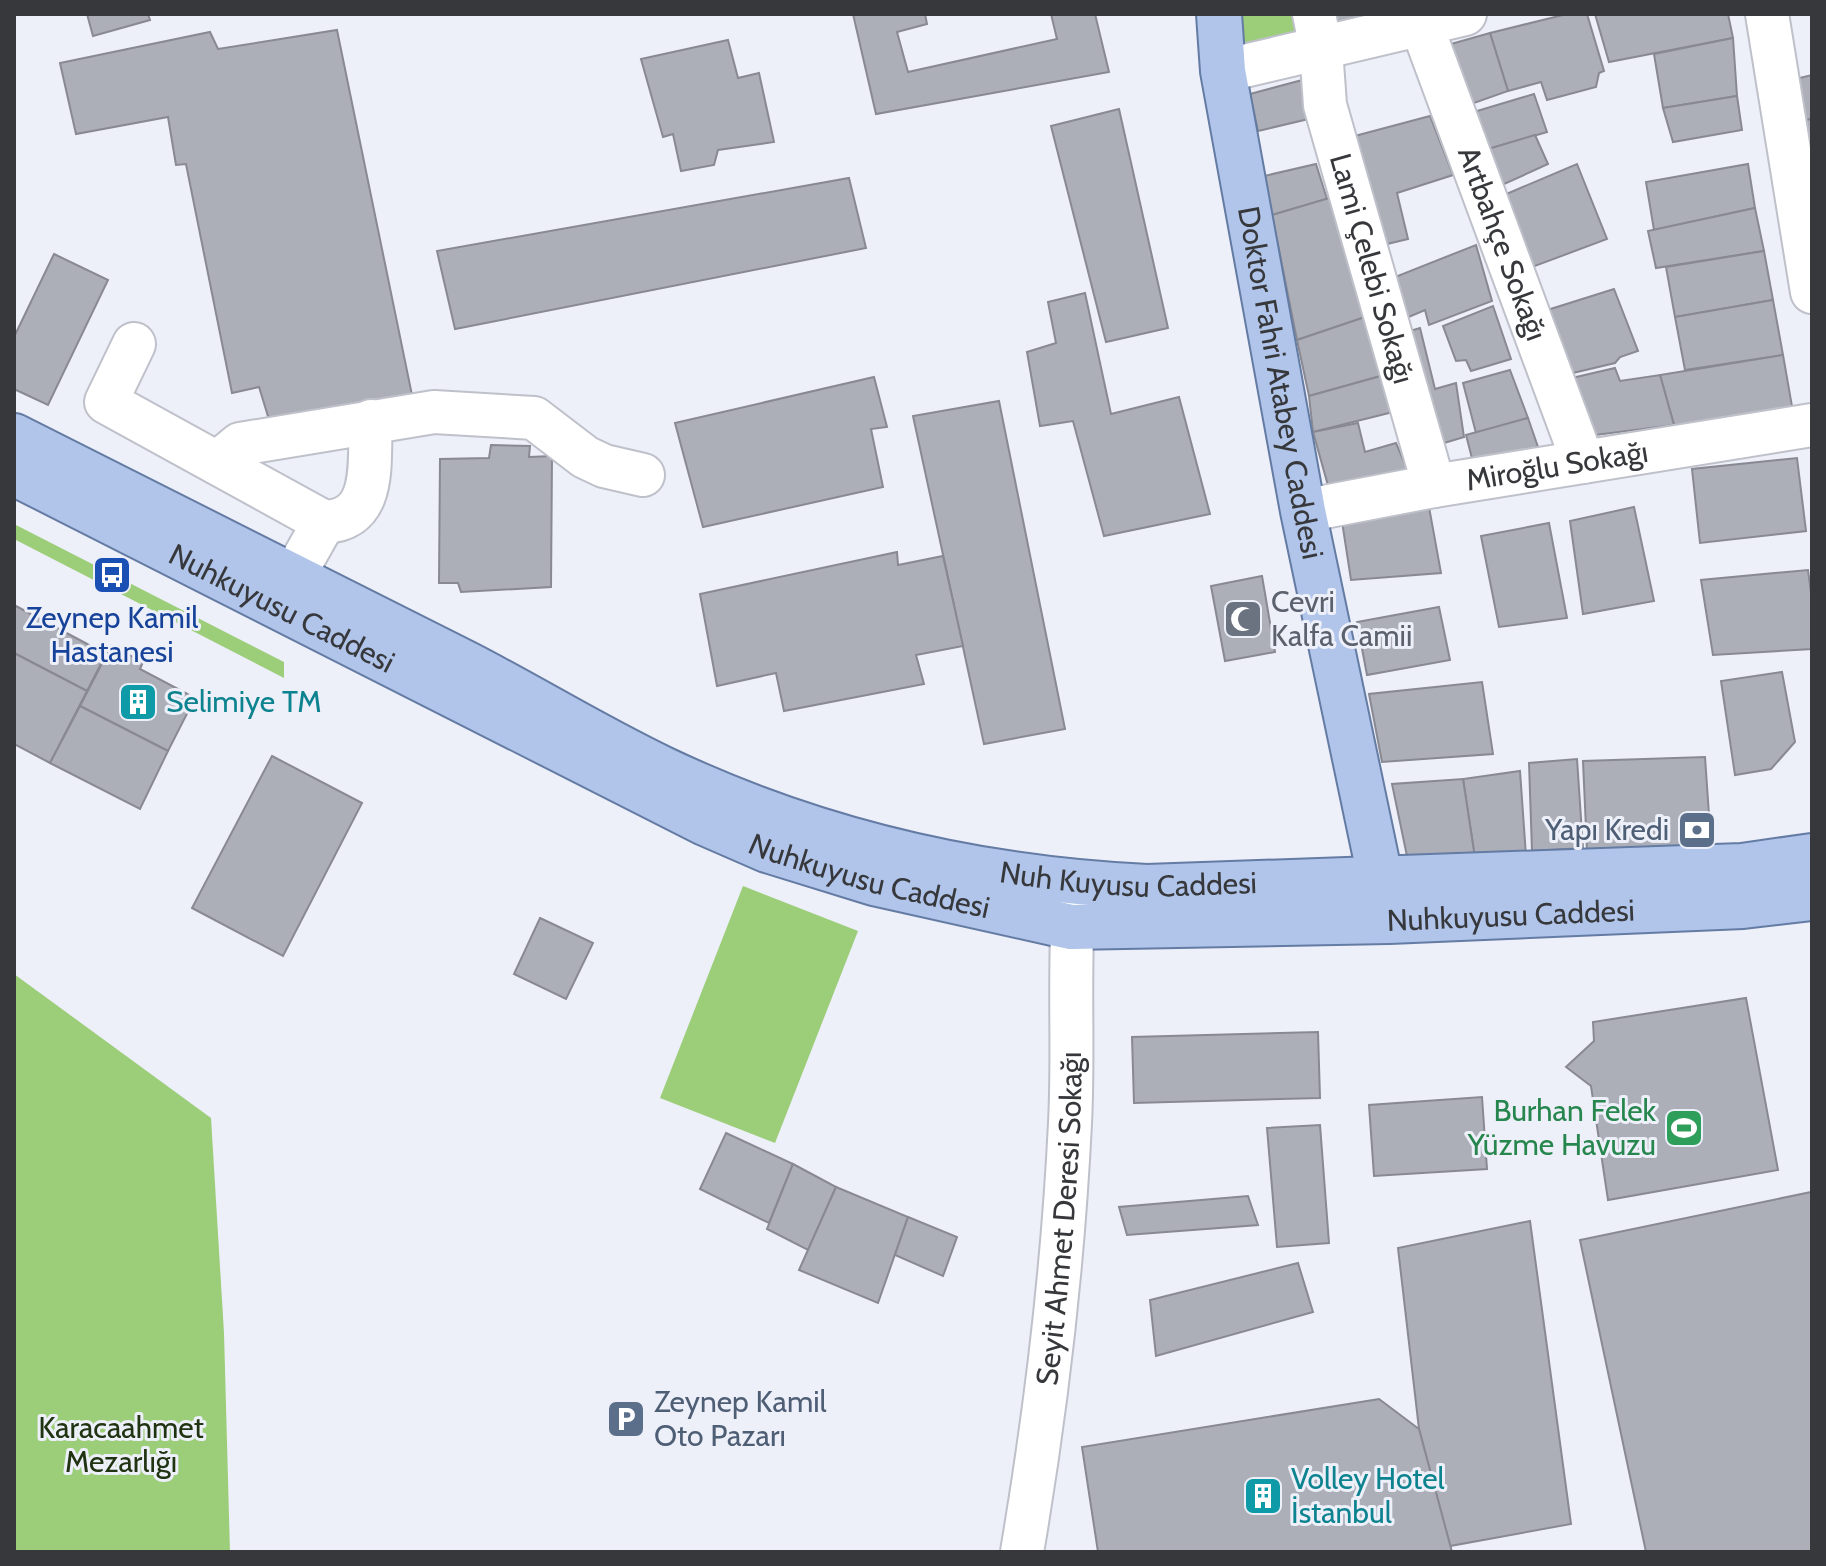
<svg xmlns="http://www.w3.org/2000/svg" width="1826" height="1566" font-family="Cabin,sans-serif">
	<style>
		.green { fill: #9ccd79 }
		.building { fill: #adafb8; stroke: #888992; stroke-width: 2 }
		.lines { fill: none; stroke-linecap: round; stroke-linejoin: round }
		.minor-casing { stroke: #bfc1ca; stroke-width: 46 }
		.major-casing { stroke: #647ba3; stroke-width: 48 }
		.minor { stroke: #fff; stroke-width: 42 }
		.major { stroke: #b0c5e9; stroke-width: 44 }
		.labels { text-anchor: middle; stroke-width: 6; stroke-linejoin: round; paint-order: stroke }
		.street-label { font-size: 30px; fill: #37383c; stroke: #edeff9 }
		.worship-label { font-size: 30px; fill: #5b616d; stroke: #edeff9; text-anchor: start }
		.transit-label { font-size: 30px; fill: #164399; stroke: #edeff9 }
		.culture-label { font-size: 30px; fill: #0d838f; stroke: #edeff9; text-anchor: start }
		.service-label { font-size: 30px; fill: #4e5e75; stroke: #edeff9; text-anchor: end }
		.leisure-label { font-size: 30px; fill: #27864d; stroke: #edeff9; text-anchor: end }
		.park-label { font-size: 30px; fill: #213411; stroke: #edeff9 }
	</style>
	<rect width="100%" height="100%" fill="#edeff9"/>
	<!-- green -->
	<g class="green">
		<polygon points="1234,14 1306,14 1309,30 1240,46"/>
		<polygon points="14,524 284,662 284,678 14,539"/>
		<polygon points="743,886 858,931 775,1143 660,1098"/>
		<polygon points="14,974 211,1118 224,1333 230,1552 14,1552"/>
	</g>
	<!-- building -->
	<g class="building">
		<polygon points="87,14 148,14 150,20 93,36"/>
		<polygon points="853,14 925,14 927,24 897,32 908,72 1057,39 1051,14 1095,14 1109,72 876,114"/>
		<polygon points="1334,14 1375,14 1340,29"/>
		<polygon points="1567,14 1587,14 1604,71 1599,73 1596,87 1547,100 1541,82 1508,91 1490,33"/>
		<polygon points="1595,14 1728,14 1733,38 1609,62"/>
		<polygon points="337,30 413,400 271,426 259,387 232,393 186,164 176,165 168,117 76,134 60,63 210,32 218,49"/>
		<polygon points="1490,33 1508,91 1457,109 1437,48"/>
		<polygon points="1733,38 1737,96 1663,108 1654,54"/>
		<polygon points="728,40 738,78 759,73 774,142 718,150 714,165 681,171 673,134 663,137 641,59"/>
		<polygon points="1812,75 1812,119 1790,122 1783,82"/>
		<polygon points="1306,79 1317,117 1258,131 1250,94"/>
		<polygon points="1534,94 1547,132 1478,152 1460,116"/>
		<polygon points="1737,96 1742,130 1673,142 1663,108"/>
		<polygon points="1119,109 1168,328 1106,342 1051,126"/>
		<polygon points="1430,116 1453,175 1397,193 1408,239 1379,246 1351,137"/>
		<polygon points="1812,119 1812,153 1797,155 1790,122"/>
		<polygon points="1535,135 1548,164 1491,190 1478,152"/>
		<polygon points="1316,164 1327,199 1272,215 1264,176"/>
		<polygon points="1577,164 1607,239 1524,270 1497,198"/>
		<polygon points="1748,164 1755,208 1654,230 1646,182"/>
		<polygon points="849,178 866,248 455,329 437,251"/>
		<polygon points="1336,196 1371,315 1297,340 1272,215"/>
		<polygon points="1755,208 1764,251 1656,268 1648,231"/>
		<polygon points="1476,245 1492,301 1429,325 1425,310 1399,321 1390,279"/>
		<polygon points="1764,251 1773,300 1675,317 1666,267"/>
		<polygon points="54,254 108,280 48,405 14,389 14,337"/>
		<polygon points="1614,289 1638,351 1620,357 1615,363 1560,376 1538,313"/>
		<polygon points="1085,293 1111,414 1179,397 1210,514 1104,536 1073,421 1040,426 1027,352 1056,343 1048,302"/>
		<polygon points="1773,300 1783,355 1685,370 1675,317"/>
		<polygon points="1493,306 1511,359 1471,371 1466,360 1456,361 1443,326"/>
		<polygon points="1371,315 1388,374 1309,396 1297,340"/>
		<polygon points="1420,328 1435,389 1456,383 1464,437 1431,447 1400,334"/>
		<polygon points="1783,355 1793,412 1674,425 1660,375"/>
		<polygon points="1615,368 1620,381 1660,375 1674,425 1580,437 1559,381"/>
		<polygon points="1510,370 1528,418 1476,433 1463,383"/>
		<polygon points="1388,374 1397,411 1313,432 1309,396"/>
		<polygon points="874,377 887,427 871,429 883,487 703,527 675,423"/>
		<polygon points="999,401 1065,729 984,744 913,416"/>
		<polygon points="1528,418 1538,447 1473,462 1466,435"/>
		<polygon points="1358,423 1365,452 1396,443 1408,471 1329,489 1313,432"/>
		<polygon points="491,445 530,446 529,457 552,456 551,587 461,592 458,583 439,583 440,459 489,458"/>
		<polygon points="1797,458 1806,531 1700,543 1692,469"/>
		<polygon points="1429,507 1441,573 1351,580 1341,515"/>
		<polygon points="1634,507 1654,601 1583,614 1570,521"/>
		<polygon points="1549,523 1567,618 1499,627 1481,536"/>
		<polygon points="897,552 898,565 943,556 963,646 916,655 924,684 784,711 776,673 717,686 700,594"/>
		<polygon points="1808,570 1812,601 1812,649 1713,655 1701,580"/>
		<polygon points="1262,576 1275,652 1225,661 1211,586"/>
		<polygon points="14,605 106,654 87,691 14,653"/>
		<polygon points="1439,607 1450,660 1367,675 1357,622"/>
		<polygon points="111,646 143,662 140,669 195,698 168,751 80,706"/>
		<polygon points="14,653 87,691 50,763 14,744"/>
		<polygon points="1782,672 1795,742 1771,769 1735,775 1721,681"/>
		<polygon points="1482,682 1493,754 1382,762 1369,694"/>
		<polygon points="80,706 168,751 140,809 50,763"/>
		<polygon points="272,756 362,803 283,956 192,908"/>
		<polygon points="1705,757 1711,844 1587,851 1583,761"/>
		<polygon points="1577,759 1583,848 1532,851 1529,763"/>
		<polygon points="1520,771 1526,856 1475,858 1463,779"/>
		<polygon points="1463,779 1475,858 1408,861 1392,784"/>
		<polygon points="540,918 593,943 566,999 514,974"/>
		<polygon points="1746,998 1778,1170 1608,1200 1591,1086 1566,1067 1594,1041 1593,1022"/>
		<polygon points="1318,1032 1320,1098 1134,1103 1132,1037"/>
		<polygon points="1482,1097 1487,1169 1374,1176 1369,1105"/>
		<polygon points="1320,1125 1329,1243 1277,1247 1267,1128"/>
		<polygon points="726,1133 793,1164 769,1223 700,1189"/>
		<polygon points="793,1164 836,1187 808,1250 767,1229"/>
		<polygon points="836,1187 908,1217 878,1303 799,1270"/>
		<polygon points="1811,1192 1812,1552 1646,1552 1580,1240"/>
		<polygon points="1248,1196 1258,1225 1127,1235 1119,1207"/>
		<polygon points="908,1217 957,1237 943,1276 895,1255"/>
		<polygon points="1530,1221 1571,1524 1450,1546 1419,1429 1398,1248"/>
		<polygon points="1298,1263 1313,1312 1156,1356 1150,1300"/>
		<polygon points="1379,1399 1419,1429 1452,1552 1098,1552 1082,1447"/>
	</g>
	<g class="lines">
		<!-- minor casing -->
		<g class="minor-casing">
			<g id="minor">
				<path id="s1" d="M1314 14 1321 49 1325 105 1434 486"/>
				<polyline points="1767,14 1812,292"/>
				<path id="s2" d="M1421 24 1583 462"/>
				<polyline points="1223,71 1465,14"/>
				<path d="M134 344 106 402 324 522C379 520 368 461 371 421"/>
				<polyline points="217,463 240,444 434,412 534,418 585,457 604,466 643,475"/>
				<path id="s3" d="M1303 511 1434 486 1812 425"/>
				<polyline points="293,577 324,522"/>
				<path id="s4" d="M1022 1552C1046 1411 1063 1267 1070 1123 1074 1047 1068 969 1074 893"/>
			</g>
		</g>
		<!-- major casing -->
		<g class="major-casing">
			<g id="major">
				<path id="s5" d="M1219 14 1223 71 1303 511 1387 910"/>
				<path id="s6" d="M14 436C165 512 316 588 467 664 533 698 596 737 663 769 815 841 979 879 1147 887L1742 866 1812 856"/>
				<path id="s7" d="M14 473 705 823 767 850 874 883 1071 927 1389 921 1743 906 1812 898"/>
			</g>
		</g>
		<!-- minor -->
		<use href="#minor" class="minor"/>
		<!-- major -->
		<use href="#major" class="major"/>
	</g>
	<!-- icons -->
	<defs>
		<g id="bus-square" transform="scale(2)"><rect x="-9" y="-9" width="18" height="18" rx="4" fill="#1a4fb4" stroke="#edeff9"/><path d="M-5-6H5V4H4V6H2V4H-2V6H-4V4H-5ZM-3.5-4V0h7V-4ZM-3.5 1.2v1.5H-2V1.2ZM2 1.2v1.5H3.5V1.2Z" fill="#fff"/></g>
		<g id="mosque-square" transform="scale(2)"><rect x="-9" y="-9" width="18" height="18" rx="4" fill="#6b7280" stroke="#edeff9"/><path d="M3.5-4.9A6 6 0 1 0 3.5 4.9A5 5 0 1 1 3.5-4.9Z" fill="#fff"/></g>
		<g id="building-square" transform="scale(2)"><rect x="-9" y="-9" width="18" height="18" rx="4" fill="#0f9aa8" stroke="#edeff9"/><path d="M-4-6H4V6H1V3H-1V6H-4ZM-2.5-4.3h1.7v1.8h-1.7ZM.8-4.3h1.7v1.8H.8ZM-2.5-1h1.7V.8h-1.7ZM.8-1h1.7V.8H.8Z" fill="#fff"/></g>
		<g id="bank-square" transform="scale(2)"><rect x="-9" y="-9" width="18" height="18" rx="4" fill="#5c6f8a" stroke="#edeff9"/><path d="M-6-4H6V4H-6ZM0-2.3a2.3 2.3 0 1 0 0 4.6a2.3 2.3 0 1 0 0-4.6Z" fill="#fff"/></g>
		<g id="stadium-square" transform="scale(2)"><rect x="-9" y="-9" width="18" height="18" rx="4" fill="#2e9e5b" stroke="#edeff9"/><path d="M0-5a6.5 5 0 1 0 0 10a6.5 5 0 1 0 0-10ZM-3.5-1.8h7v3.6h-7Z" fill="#fff"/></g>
		<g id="parking-square" transform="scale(2)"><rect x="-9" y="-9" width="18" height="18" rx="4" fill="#5c6f8a" stroke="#edeff9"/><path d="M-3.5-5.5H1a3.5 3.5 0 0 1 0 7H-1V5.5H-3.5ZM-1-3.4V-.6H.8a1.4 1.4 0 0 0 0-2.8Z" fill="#fff"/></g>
	</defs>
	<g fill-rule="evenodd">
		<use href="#bus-square" x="112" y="575"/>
		<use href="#mosque-square" x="1243" y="619"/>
		<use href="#building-square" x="138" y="702"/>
		<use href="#bank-square" x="1697" y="830"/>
		<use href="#stadium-square" x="1684" y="1128"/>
		<use href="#parking-square" x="626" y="1419"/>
		<use href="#building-square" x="1263" y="1496"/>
	</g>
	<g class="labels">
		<!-- street labels -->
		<g class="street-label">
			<text dy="10" stroke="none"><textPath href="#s2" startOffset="234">Artbahçe Sokağı</textPath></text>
			<text dy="10" stroke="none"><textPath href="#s1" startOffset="262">Lami Çelebi Sokağı</textPath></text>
			<text dy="10" stroke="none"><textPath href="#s5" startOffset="374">Doktor Fahri Atabey Caddesi</textPath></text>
			<text dy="10" stroke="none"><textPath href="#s3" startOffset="258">Miroğlu Sokağı</textPath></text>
			<text dy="10" stroke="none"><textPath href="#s7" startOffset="300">Nuhkuyusu Caddesi</textPath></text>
			<text dy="10" stroke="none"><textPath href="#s7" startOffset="948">Nuhkuyusu Caddesi</textPath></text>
			<text dy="10" stroke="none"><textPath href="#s6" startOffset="1212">Nuh Kuyusu Caddesi</textPath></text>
			<text dy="10" stroke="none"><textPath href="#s7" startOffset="1596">Nuhkuyusu Caddesi</textPath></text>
			<text dy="10" stroke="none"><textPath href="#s4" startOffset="336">Seyit Ahmet Deresi Sokağı</textPath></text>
		</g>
		<!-- worship labels -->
		<g class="worship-label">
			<text x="1271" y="612">Cevri<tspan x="1271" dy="34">Kalfa Camii</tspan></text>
		</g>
		<!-- transit labels -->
		<g class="transit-label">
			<text x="112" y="628">Zeynep Kamil<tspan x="112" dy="34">Hastanesi</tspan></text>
		</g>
		<!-- culture labels -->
		<g class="culture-label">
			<text x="166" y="712">Selimiye TM</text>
			<text x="1291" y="1489">Volley Hotel<tspan x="1291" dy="34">İstanbul</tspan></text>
		</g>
		<!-- service labels -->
		<g class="service-label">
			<text x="1669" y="840">Yapı Kredi</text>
			<text x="654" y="1412" text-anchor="start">Zeynep Kamil<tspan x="654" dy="34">Oto Pazarı</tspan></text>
		</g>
		<!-- leisure labels -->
		<g class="leisure-label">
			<text x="1656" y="1121">Burhan Felek<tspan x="1656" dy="34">Yüzme Havuzu</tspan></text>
		</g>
		<!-- park labels -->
		<g class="park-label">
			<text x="121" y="1438">Karacaahmet<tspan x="121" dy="34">Mezarlığı</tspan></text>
		</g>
	</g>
	<!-- border -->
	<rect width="1826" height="1566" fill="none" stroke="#37383c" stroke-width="32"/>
</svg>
